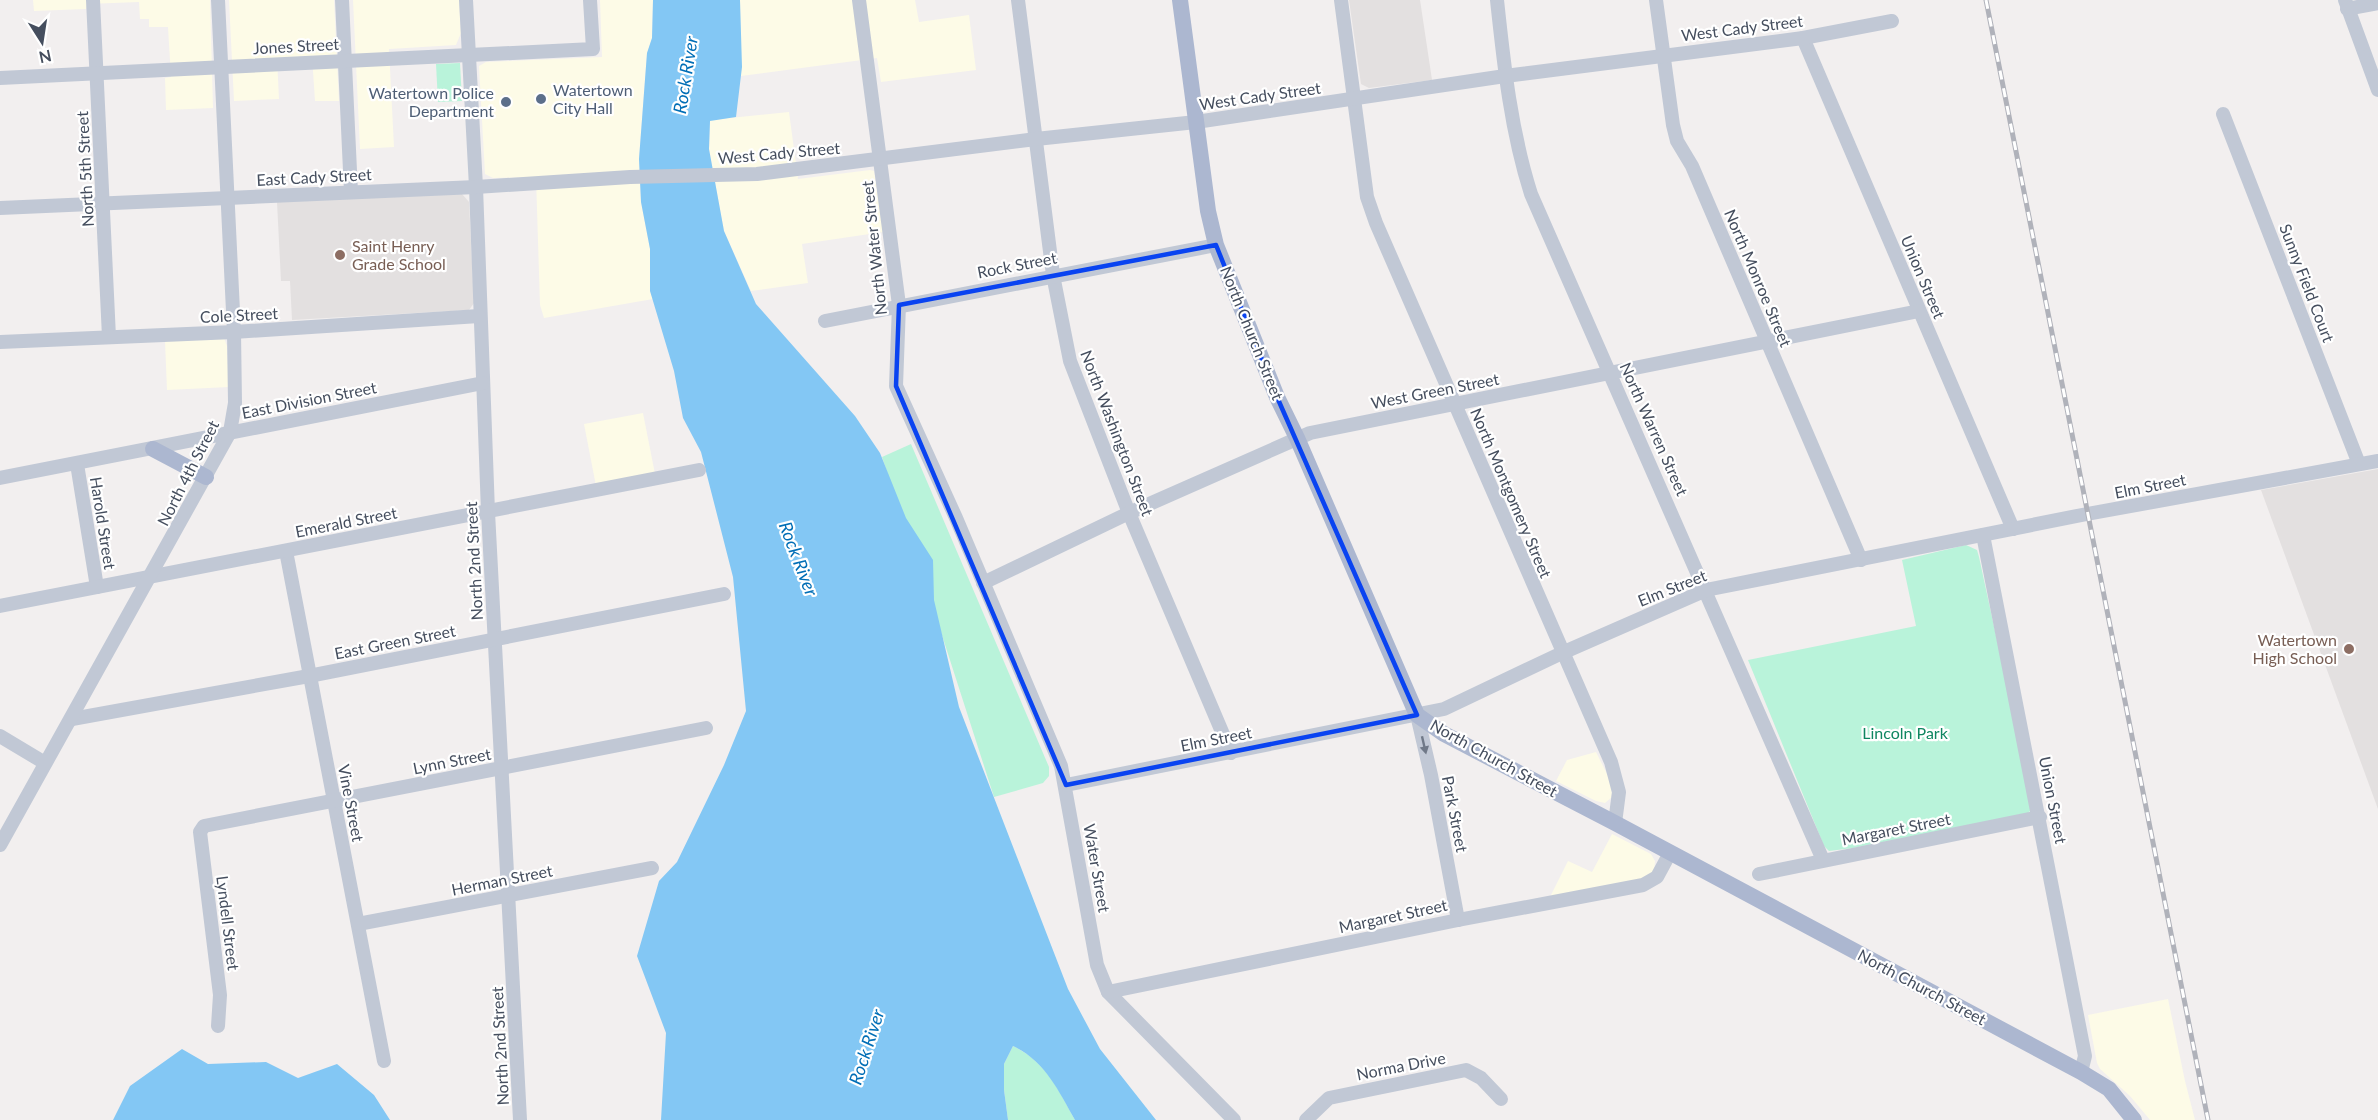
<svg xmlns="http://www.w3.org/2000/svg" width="2378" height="1120" font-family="Lato,sans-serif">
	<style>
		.commercial { fill: #fdfbe7 }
		.education { fill: #e3e0e0 }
		.green { fill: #b9f3da }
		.water { fill: #83c7f4 }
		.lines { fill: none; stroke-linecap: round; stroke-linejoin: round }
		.minor { stroke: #c1c8d5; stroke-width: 14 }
		.major { stroke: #acb7d0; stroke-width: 16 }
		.rail-casing { stroke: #b0b2ba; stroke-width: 5 }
		.rail { stroke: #fff; stroke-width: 3; stroke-dasharray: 9; stroke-linecap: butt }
		.oneway { fill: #707988 }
		.marked { fill: none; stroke: #0943f1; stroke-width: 4.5; stroke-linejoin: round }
		.service-dot { fill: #5c6f8a; stroke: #fff; stroke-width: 2 }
		.education-dot { fill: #8d6e63; stroke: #fff; stroke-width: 2 }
		.labels { text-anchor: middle; stroke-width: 4.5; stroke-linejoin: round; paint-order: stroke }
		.street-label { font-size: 16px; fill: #454e5e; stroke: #fff }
		.service-label { font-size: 16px; fill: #4e5e75; stroke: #fff; text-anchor: start }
		.education-label { font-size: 16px; fill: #785e54; stroke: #fff; text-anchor: start }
		.park-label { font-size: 16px; fill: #0f8661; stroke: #fff }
		.water-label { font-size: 18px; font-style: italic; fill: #006eb6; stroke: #fff }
	</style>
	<rect width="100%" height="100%" fill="#f2efef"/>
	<!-- commercial -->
	<g class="commercial">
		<polygon points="33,0 210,0 213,108 166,110 165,78 171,77 168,27 149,27 149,19 140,19 139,2 87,4 86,9 34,11"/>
		<polygon points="229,0 334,0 339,101 315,101 312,56 277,58 279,99 234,101"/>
		<polygon points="353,0 459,0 461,33 456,45 389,49 394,147 360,149"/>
		<polygon points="600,0 653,0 652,38 647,53 639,159 641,202 650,249 650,291 653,299 544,318 540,305 536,177 493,178 485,174 479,66 486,62 602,57"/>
		<polygon points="740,0 915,0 919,22 969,15 976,70 881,82 877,58 741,76"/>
		<polygon points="789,112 798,179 870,170 874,171 883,232 802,244 808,283 751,291 724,231 709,149 710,120"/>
		<polygon points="224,338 227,346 229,387 167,390 165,341"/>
		<polygon points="643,413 655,474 596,486 584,424"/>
		<polygon points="1596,752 1609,778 1612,794 1611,798 1605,803 1596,801 1556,781 1567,760"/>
		<polygon points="1612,834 1651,854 1655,861 1654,872 1641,879 1550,897 1568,861 1592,872"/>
		<polygon points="2168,999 2185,1081 2195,1120 2150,1120 2130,1096 2100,1069 2097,1063 2088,1015"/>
	</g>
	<!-- education -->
	<g class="education">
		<polygon points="1349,0 1420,0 1432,80 1369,88 1361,84"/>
		<polygon points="462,194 469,202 474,303 469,310 292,320 290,281 281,281 277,202"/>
		<polygon points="2378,469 2378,809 2261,490"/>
	</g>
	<!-- green -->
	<g class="green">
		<polygon points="460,63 462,101 438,102 436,64"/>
		<polygon points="911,444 1049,767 1049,776 1043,783 994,797 931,601 882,457"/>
		<polygon points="1966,545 1977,550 1979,557 2032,802 2031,810 2027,814 1853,848 1829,851 1824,846 1748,660 1916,626 1902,560"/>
		<path d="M1013 1046C1046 1062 1058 1089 1075 1120H1008L1004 1090V1064Z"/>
	</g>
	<!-- water -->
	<g class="water">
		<path d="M653 0H740L742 67 736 117 710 121 709 149 724 231 756 304 855 416 880 453 906 518 933 560 934 600 959 707 1068 989 1100 1049 1156 1120H1075C1058 1090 1045 1061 1013 1046L1004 1064V1090L1008 1120H661L666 1033 637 956 659 881 677 862 724 765 746 711 733 577 701 452 683 418 674 371 650 291V249L641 202 639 159 647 53 652 38Z"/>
		<polygon points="182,1049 208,1064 266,1062 298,1078 337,1064 374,1095 390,1120 113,1120 130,1086"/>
	</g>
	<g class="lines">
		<!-- minor -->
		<g class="minor">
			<polyline points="93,0 109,337"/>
			<polyline points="342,0 351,192"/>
			<polyline points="466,0 476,187 488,512 520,1120"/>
			<polyline points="859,0 899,305 896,386 956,518 1061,766 1097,965 1108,992 1234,1120"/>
			<polyline points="1018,0 1053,275 1070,361 1129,513 1231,753"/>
			<polyline points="1341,0 1367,197 1376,223 1611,762 1619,792 1615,823"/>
			<path d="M1497 0C1504 66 1511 131 1531 194L1823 860"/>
			<polyline points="1656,0 1673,125 1677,141 1692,166 1861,560"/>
			<polyline points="2345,0 2378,90"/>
			<polyline points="2347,9 2378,3"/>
			<polyline points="1803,38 2013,529"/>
			<polyline points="0,78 593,49 590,0"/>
			<polyline points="2223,114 2359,464"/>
			<polyline points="0,208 476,187 630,177 757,174 1036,139 1196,122 1505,76 1803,38 1892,21"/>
			<polyline points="825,321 1216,245"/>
			<polyline points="0,342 234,332 479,316"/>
			<polyline points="77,464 97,587"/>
			<polyline points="0,478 483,383"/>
			<polyline points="1983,535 2085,1056 2081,1072"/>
			<polyline points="286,551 384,1061"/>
			<polyline points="983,583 1129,513 1310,433 1919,311"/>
			<polyline points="0,606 699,470"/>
			<polyline points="1417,715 1431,775 1458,920"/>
			<polyline points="72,719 309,676 724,594"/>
			<polyline points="0,736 45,763"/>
			<polyline points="1066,785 1444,709 1562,653 1706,590 2087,514 2378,461"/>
			<polyline points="0,845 230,432 235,403 234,332 218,0"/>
			<polyline points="1759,874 2040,817"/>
			<polyline points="358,924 652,868"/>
			<polyline points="1108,992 1458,920 1643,885 1657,877 1670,853"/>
			<polyline points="218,1026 220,995 200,832 204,826 706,728"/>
			<polyline points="1306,1120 1329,1098 1466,1070 1481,1078 1501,1099"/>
		</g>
		<!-- major -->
		<g class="major">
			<polyline points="1180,0 1208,211 1216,245 1277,397 1297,438 1417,715 1444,734 1615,823 2081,1072 2109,1089 2134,1120"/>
			<polyline points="153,449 206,477"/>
		</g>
		<!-- rail casing -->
		<g class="rail-casing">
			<polyline id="rail" points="1986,0 2208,1120"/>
		</g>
		<!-- rail -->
		<use href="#rail" class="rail"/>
	</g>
	<!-- one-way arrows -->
	<defs><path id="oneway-solid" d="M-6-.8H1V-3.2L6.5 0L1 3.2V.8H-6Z" transform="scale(1.5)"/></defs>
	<use class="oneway" href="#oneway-solid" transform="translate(1424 745) rotate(77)"/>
	<!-- marked area -->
	<path class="marked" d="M1216 245 1277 397 1417 715 1066 785 896 386 899 305Z"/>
	<!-- markers -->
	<g class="service-dot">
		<circle cx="541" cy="99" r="6"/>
		<circle cx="506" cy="102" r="6"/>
	</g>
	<g class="education-dot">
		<circle cx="340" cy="255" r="6"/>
		<circle cx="2349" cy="649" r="6"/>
	</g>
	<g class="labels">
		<!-- street labels -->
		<g class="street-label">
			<text transform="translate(1742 28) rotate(-7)" y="6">West Cady Street</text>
			<text transform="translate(296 46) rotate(-3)" y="6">Jones Street</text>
			<text transform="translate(1260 96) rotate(-8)" y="6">West Cady Street</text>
			<text transform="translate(779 153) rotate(-5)" y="6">West Cady Street</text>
			<text transform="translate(85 169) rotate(-93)" y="6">North 5th Street</text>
			<text transform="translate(314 177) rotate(-3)" y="6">East Cady Street</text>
			<text transform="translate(874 248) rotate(-96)" y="6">North Water Street</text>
			<text transform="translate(1017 265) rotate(-11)" y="6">Rock Street</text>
			<text transform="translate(1923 277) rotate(67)" y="6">Union Street</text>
			<text transform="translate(1758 278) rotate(67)" y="6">North Monroe Street</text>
			<text transform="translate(2307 283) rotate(69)" y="6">Sunny Field Court</text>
			<text transform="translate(239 315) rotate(-3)" y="6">Cole Street</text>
			<text transform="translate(1252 333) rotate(68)" y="6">North Church Street</text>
			<text transform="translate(1435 391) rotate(-11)" y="6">West Green Street</text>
			<text transform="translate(309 400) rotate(-11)" y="6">East Division Street</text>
			<text transform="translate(1654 429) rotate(66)" y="6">North Warren Street</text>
			<text transform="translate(1117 433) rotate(69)" y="6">North Washington Street</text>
			<text transform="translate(188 473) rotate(-63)" y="6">North 4th Street</text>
			<text transform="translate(2150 486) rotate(-11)" y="6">Elm Street</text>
			<text transform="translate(1511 493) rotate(67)" y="6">North Montgomery Street</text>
			<text transform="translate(346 522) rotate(-11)" y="6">Emerald Street</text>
			<text transform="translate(103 523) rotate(81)" y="6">Harold Street</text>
			<text transform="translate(474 561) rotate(-93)" y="6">North 2nd Street</text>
			<text transform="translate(1672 588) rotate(-22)" y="6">Elm Street</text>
			<text transform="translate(395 642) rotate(-11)" y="6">East Green Street</text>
			<text transform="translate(1216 739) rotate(-11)" y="6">Elm Street</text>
			<text transform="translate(1494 758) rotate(29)" y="6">North Church Street</text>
			<text transform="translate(452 761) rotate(-11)" y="6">Lynn Street</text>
			<text transform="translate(2053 800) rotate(79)" y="6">Union Street</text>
			<text transform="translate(351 803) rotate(79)" y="6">Vine Street</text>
			<text transform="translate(1455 814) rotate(79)" y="6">Park Street</text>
			<text transform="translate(1896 829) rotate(-11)" y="6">Margaret Street</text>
			<text transform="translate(1097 868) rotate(80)" y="6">Water Street</text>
			<text transform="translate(502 880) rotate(-11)" y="6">Herman Street</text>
			<text transform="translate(1393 916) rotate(-12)" y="6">Margaret Street</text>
			<text transform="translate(228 923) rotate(83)" y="6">Lyndell Street</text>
			<text transform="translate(1922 987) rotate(28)" y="6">North Church Street</text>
			<text transform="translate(500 1046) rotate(-93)" y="6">North 2nd Street</text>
			<text transform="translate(1401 1066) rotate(-11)" y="6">Norma Drive</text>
		</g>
		<!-- service labels -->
		<g class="service-label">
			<text x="553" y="96">Watertown<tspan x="553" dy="18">City Hall</tspan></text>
			<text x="494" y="99" text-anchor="end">Watertown Police<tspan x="494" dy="18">Department</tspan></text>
		</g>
		<!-- education labels -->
		<g class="education-label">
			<text x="352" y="252">Saint Henry<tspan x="352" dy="18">Grade School</tspan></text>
			<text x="2337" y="646" text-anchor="end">Watertown<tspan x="2337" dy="18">High School</tspan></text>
		</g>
		<!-- park labels -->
		<g class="park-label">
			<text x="1905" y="739">Lincoln Park</text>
		</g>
		<!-- water labels -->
		<g class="water-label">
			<text transform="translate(686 75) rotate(-81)" y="6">Rock River</text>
			<text transform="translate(798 559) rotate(69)" y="6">Rock River</text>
			<text transform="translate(867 1047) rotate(-72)" y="6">Rock River</text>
		</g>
	</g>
	<!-- north arrow -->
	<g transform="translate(42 42) rotate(168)" stroke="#ffffff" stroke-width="4.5" paint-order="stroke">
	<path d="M0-4.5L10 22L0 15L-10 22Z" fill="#454e5e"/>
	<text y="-9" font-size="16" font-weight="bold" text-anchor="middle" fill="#454e5e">N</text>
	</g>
</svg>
